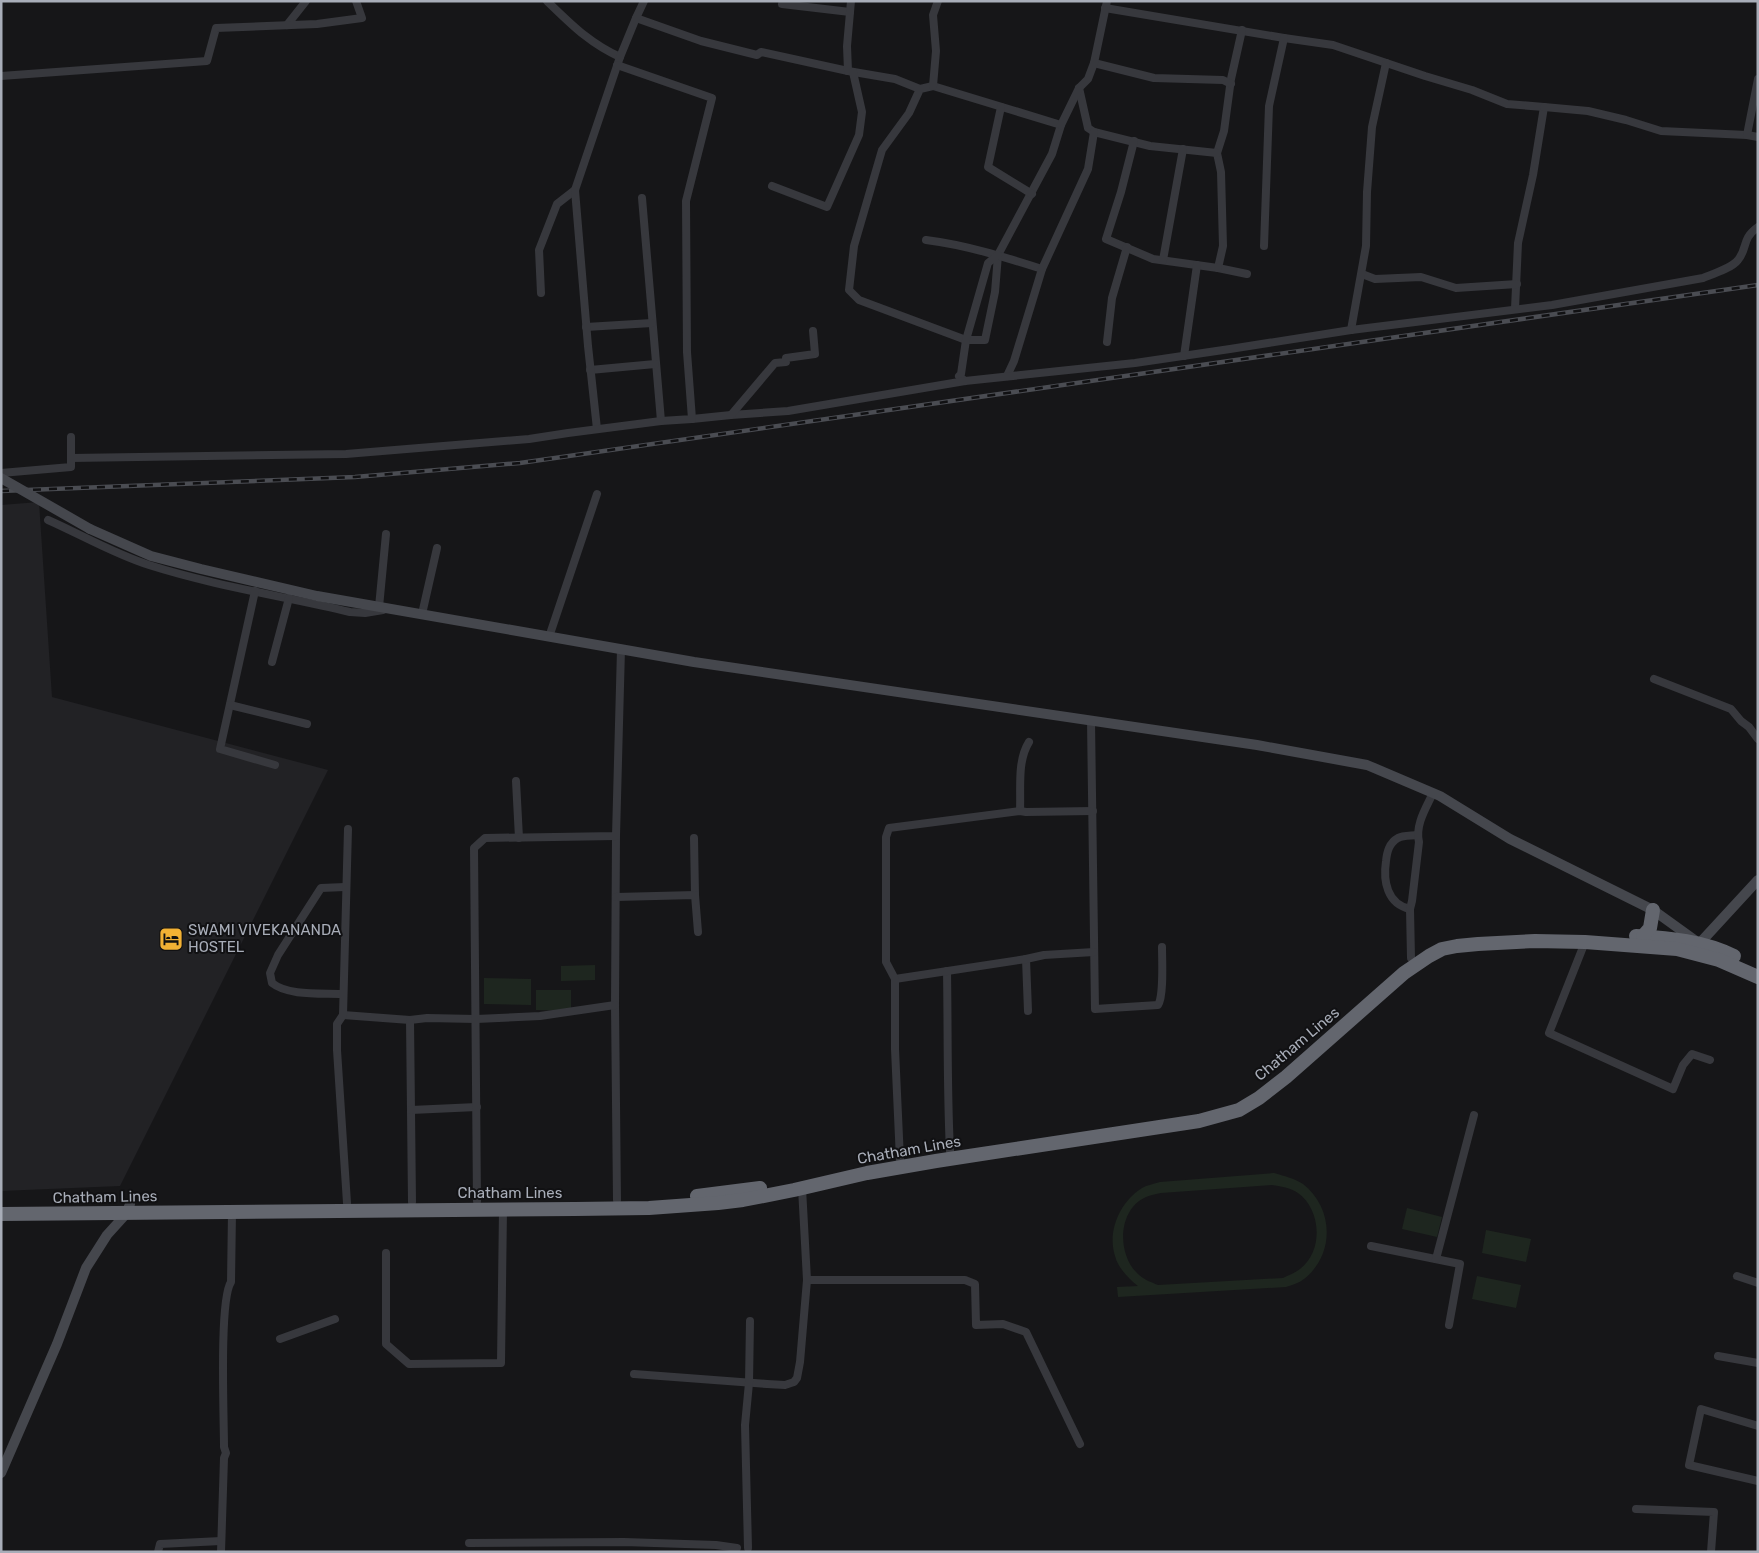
<svg xmlns="http://www.w3.org/2000/svg" width="1759" height="1553" font-family="Rubik,sans-serif">
	<style>
		.built { fill: #222225 }
		.green { fill: #1e261f; fill-rule: evenodd }
		.lines { fill: none; stroke-linecap: round; stroke-linejoin: round }
		.street { stroke: #37383d; stroke-width: 8 }
		.secondary { stroke: #45474d; stroke-width: 10 }
		.highway { stroke: #63666e; stroke-width: 14 }
		.rail-casing { stroke: #4a4c52; stroke-width: 4.5 }
		.rail { stroke: #111113; stroke-width: 2.5; stroke-dasharray: 8; stroke-linecap: butt }
		.secondary-bridge { stroke: #45474d; stroke-width: 10 }
		.labels { text-anchor: middle; stroke-width: 4; stroke-linejoin: round; paint-order: stroke }
		.poi-label { font-size: 15px; fill: #a8adb8; stroke: #111113; text-anchor: start }
		.street-label { font-size: 15px; fill: #a8adb8; stroke: #111113 }
	</style>
	<rect width="100%" height="100%" fill="#161618"/>
	<!-- built -->
	<polygon class="built" points="39,502 52,697 328,770 120,1186 1,1191 1,505"/>
	<!-- green -->
	<g class="green">
		<polygon points="595,965 595,980 561,981 561,966"/>
		<polygon points="484,978 531,979 531,1005 484,1004"/>
		<polygon points="536,990 571,990 571,1011 536,1010"/>
		<path d="M1274 1173C1284 1176 1294 1178 1303 1184 1334 1208 1335 1255 1304 1279 1299 1283 1292 1285 1286 1287L1118 1297 1117 1287 1138 1286C1129 1279 1118 1268 1115 1256 1107 1231 1120 1202 1142 1188 1147 1185 1154 1184 1160 1182ZM1272 1185C1280 1186 1291 1188 1298 1193 1321 1209 1324 1251 1300 1269 1295 1273 1289 1275 1283 1278L1158 1285C1151 1282 1144 1280 1138 1274 1117 1255 1117 1210 1146 1197 1150 1195 1156 1194 1161 1193Z"/>
		<polygon points="1407,1208 1442,1217 1437,1237 1402,1229"/>
		<polygon points="1486,1230 1531,1239 1526,1262 1482,1253"/>
		<polygon points="1477,1276 1521,1285 1516,1308 1472,1299"/>
	</g>
	<g class="lines">
		<!-- street -->
		<g class="street">
			<path d="M547 1C571 24 589 43 620 57"/>
			<polyline points="783,1 782,4 850,12"/>
			<polyline points="1105,8 1284,38 1333,45 1425,76 1472,90 1507,104 1544,107 1533,175 1518,243 1515,309"/>
			<polyline points="636,18 701,41 757,55 761,52 848,71 895,79 920,89 933,86 1061,125 1052,154 998,255 995,292 985,340 966,340 859,300 849,290 854,246 882,150 909,113 920,89"/>
			<polyline points="287,25 306,1"/>
			<polyline points="1242,30 1231,79 1224,131 1217,153 1221,172 1223,246 1218,268 1247,274"/>
			<polyline points="1094,63 1154,78 1223,80 1231,84"/>
			<polyline points="848,71 847,46 851,1"/>
			<polyline points="1,76 207,61 216,28 317,24 362,18 356,1"/>
			<polyline points="933,86 936,51 933,15 938,1"/>
			<polyline points="1079,88 1088,128 1094,132 1150,146 1217,153"/>
			<polyline points="1001,107 988,167 1032,194"/>
			<polyline points="1544,107 1588,111 1626,120 1661,131 1747,135 1758,137"/>
			<polyline points="1061,125 1079,88 1088,79 1094,63 1107,1"/>
			<polyline points="1747,135 1758,79"/>
			<polyline points="1134,141 1121,192 1106,239 1153,259 1218,268"/>
			<polyline points="772,186 827,207 859,135 862,112 853,72"/>
			<polyline points="642,198 661,421"/>
			<path d="M926 240C966 245 1004 257 1042 269"/>
			<polyline points="1264,246 1269,106 1284,38"/>
			<polyline points="1163,260 1183,149"/>
			<polyline points="1362,274 1375,279 1421,277 1456,288 1517,284"/>
			<polyline points="541,293 539,250 557,204 575,190"/>
			<polyline points="586,327 652,323"/>
			<polyline points="1351,330 1366,246 1367,192 1372,127 1386,63"/>
			<polyline points="1107,342 1112,298 1127,247"/>
			<polyline points="1184,356 1197,265"/>
			<polyline points="590,370 655,364"/>
			<polyline points="1007,376 1014,361 1042,269 1088,169 1094,132"/>
			<polyline points="965,381 959,376 961,374 966,340 988,263 998,255"/>
			<path d="M731 415 788 411 965 381 1135 363 1230 349 1351 330 1552 305 1703 278C1713 274 1732 268 1738 260 1748 248 1741 239 1758 227"/>
			<polyline points="692,419 731,415 775,363 786,362 786,358 815,354 813,331"/>
			<polyline points="597,429 588,346 575,190 620,57 636,18 644,1"/>
			<polyline points="71,458 346,454 529,439 568,433 661,421 692,419 687,352 686,201 712,98 617,65"/>
			<polyline points="1,473 71,467 71,437"/>
			<path d="M48 520C82 535 114 554 149 565 215 586 283 596 350 612L365 613 383 610"/>
			<polyline points="255,591 220,749 275,765"/>
			<polyline points="379,607 386,534"/>
			<polyline points="422,614 437,548"/>
			<polyline points="549,637 597,494"/>
			<polyline points="272,662 289,598"/>
			<polyline points="1654,679 1731,709 1741,721 1749,727 1758,739"/>
			<polyline points="230,705 307,724"/>
			<path d="M1091 721 1095 1009 1158 1005C1164 996 1162 960 1162 947"/>
			<polyline points="516,781 519,838"/>
			<path d="M1020 811C1021 788 1017 761 1029 742"/>
			<polyline points="616,836 615,1005 617,1200"/>
			<polyline points="694,838 695,895"/>
			<polyline points="616,897 695,895 698,932"/>
			<path d="M1410 909C1387 904 1383 881 1386 861 1387 852 1389 843 1398 838 1403 835 1412 836 1418 835"/>
			<polyline points="1585,942 1549,1033 1673,1089 1683,1065 1692,1054 1710,1060"/>
			<path d="M1411 958 1410 909 1412 901 1419 842C1415 825 1426 808 1433 793"/>
			<polyline points="1026,959 1028,1011"/>
			<path d="M947 971C948 1031 947 1091 950 1151"/>
			<polyline points="895,979 1026,959 1044,955 1094,952"/>
			<path d="M342 994C321 993 288 996 272 983L270 973 278 955 321 888 345 887"/>
			<polyline points="343,1015 410,1020 427,1018 476,1019 540,1016 615,1005"/>
			<polyline points="410,1020 412,1202"/>
			<polyline points="411,1110 477,1107"/>
			<polyline points="900,1160 895,1049 895,979 886,962 886,837 889,828 1020,811 1026,812 1093,811"/>
			<polyline points="477,1201 474,848 485,838 616,836 621,649"/>
			<polyline points="347,1203 337,1050 337,1024 343,1015 348,829"/>
			<polyline points="1371,1246 1460,1264 1449,1325"/>
			<polyline points="386,1253 386,1344 409,1364 501,1363 503,1209"/>
			<polyline points="1436,1259 1474,1115"/>
			<polyline points="1737,1276 1758,1283"/>
			<polyline points="807,1280 965,1280 975,1284 976,1325 1003,1324 1026,1332 1080,1444"/>
			<polyline points="280,1339 335,1319"/>
			<polyline points="1718,1356 1758,1363"/>
			<polyline points="634,1374 767,1384 785,1385 794,1382 797,1378 800,1362 807,1280 802,1188"/>
			<polyline points="1758,1426 1701,1409 1689,1465 1758,1481"/>
			<polyline points="1636,1509 1714,1512 1711,1552"/>
			<polyline points="469,1543 624,1542 716,1545 737,1548"/>
			<polyline points="748,1548 745,1425 749,1383 750,1321"/>
			<polyline points="158,1552 160,1544 221,1541"/>
			<path d="M221 1552 224 1458 226 1453 224 1447C224 1418 219 1300 231 1282L232 1212"/>
		</g>
		<!-- secondary -->
		<g class="secondary">
			<polyline points="90,529 151,556 201,569 317,596 694,662 1257,745 1367,765 1440,796 1510,839 1653,910 1696,941"/>
			<polyline points="1698,948 1699,944 1758,880"/>
			<polyline points="1,1473 57,1344 86,1268 107,1235 126,1214 130,1204"/>
		</g>
		<!-- highway -->
		<g class="highway">
			<path d="M1636 936C1670 938 1704 941 1734 956"/>
			<polyline points="1643,936 1650,928 1653,910"/>
			<polyline points="697,1196 760,1188"/>
			<polyline points="1,1214 575,1209 649,1208 718,1203 743,1200 794,1190 867,1173 936,1161 1199,1121 1239,1110 1259,1098 1286,1077 1404,973 1429,956 1442,949 1457,946 1478,944 1535,941 1585,942 1677,949 1719,960 1758,977"/>
		</g>
		<!-- rail casing -->
		<g class="rail-casing">
			<polyline id="rail" points="1,491 355,477 520,463 1758,285"/>
		</g>
		<!-- rail -->
		<use href="#rail" class="rail"/>
		<!-- secondary-bridge -->
		<polyline class="secondary-bridge" points="1,478 90,529"/>
	</g>
	<!-- icons -->
	<defs>
		<g id="hotel-square" transform="scale(1.25)"><rect x="-9" y="-9" width="18" height="18" rx="4" fill="#f2b134" stroke="#111113"/><path d="M-6-4.5h1.5V1H6V5H4.5V3h-9V5H-6ZM-4 0a1.8 1.8 0 1 1 3.6 0ZM.5 0V-2.5h3Q6-2.5 6 0Z" fill="#111"/></g>
	</defs>
	<g fill-rule="evenodd">
		<use href="#hotel-square" x="171" y="939"/>
	</g>
	<g class="labels">
		<!-- poi labels -->
		<g class="poi-label">
			<text x="188" y="935">SWAMI VIVEKANANDA<tspan x="188" dy="17">HOSTEL</tspan></text>
		</g>
		<!-- street labels -->
		<g class="street-label">
			<text transform="translate(1297 1044) rotate(-40)" y="5">Chatham Lines</text>
			<text transform="translate(909 1150) rotate(-10)" y="5">Chatham Lines</text>
			<text x="510" y="1198">Chatham Lines</text>
			<text transform="translate(105 1197) rotate(-1)" y="5">Chatham Lines</text>
		</g>
	</g>
	<!-- border -->
	<rect width="1759" height="1553" fill="none" stroke="#a8adb8" stroke-width="5"/>
</svg>
